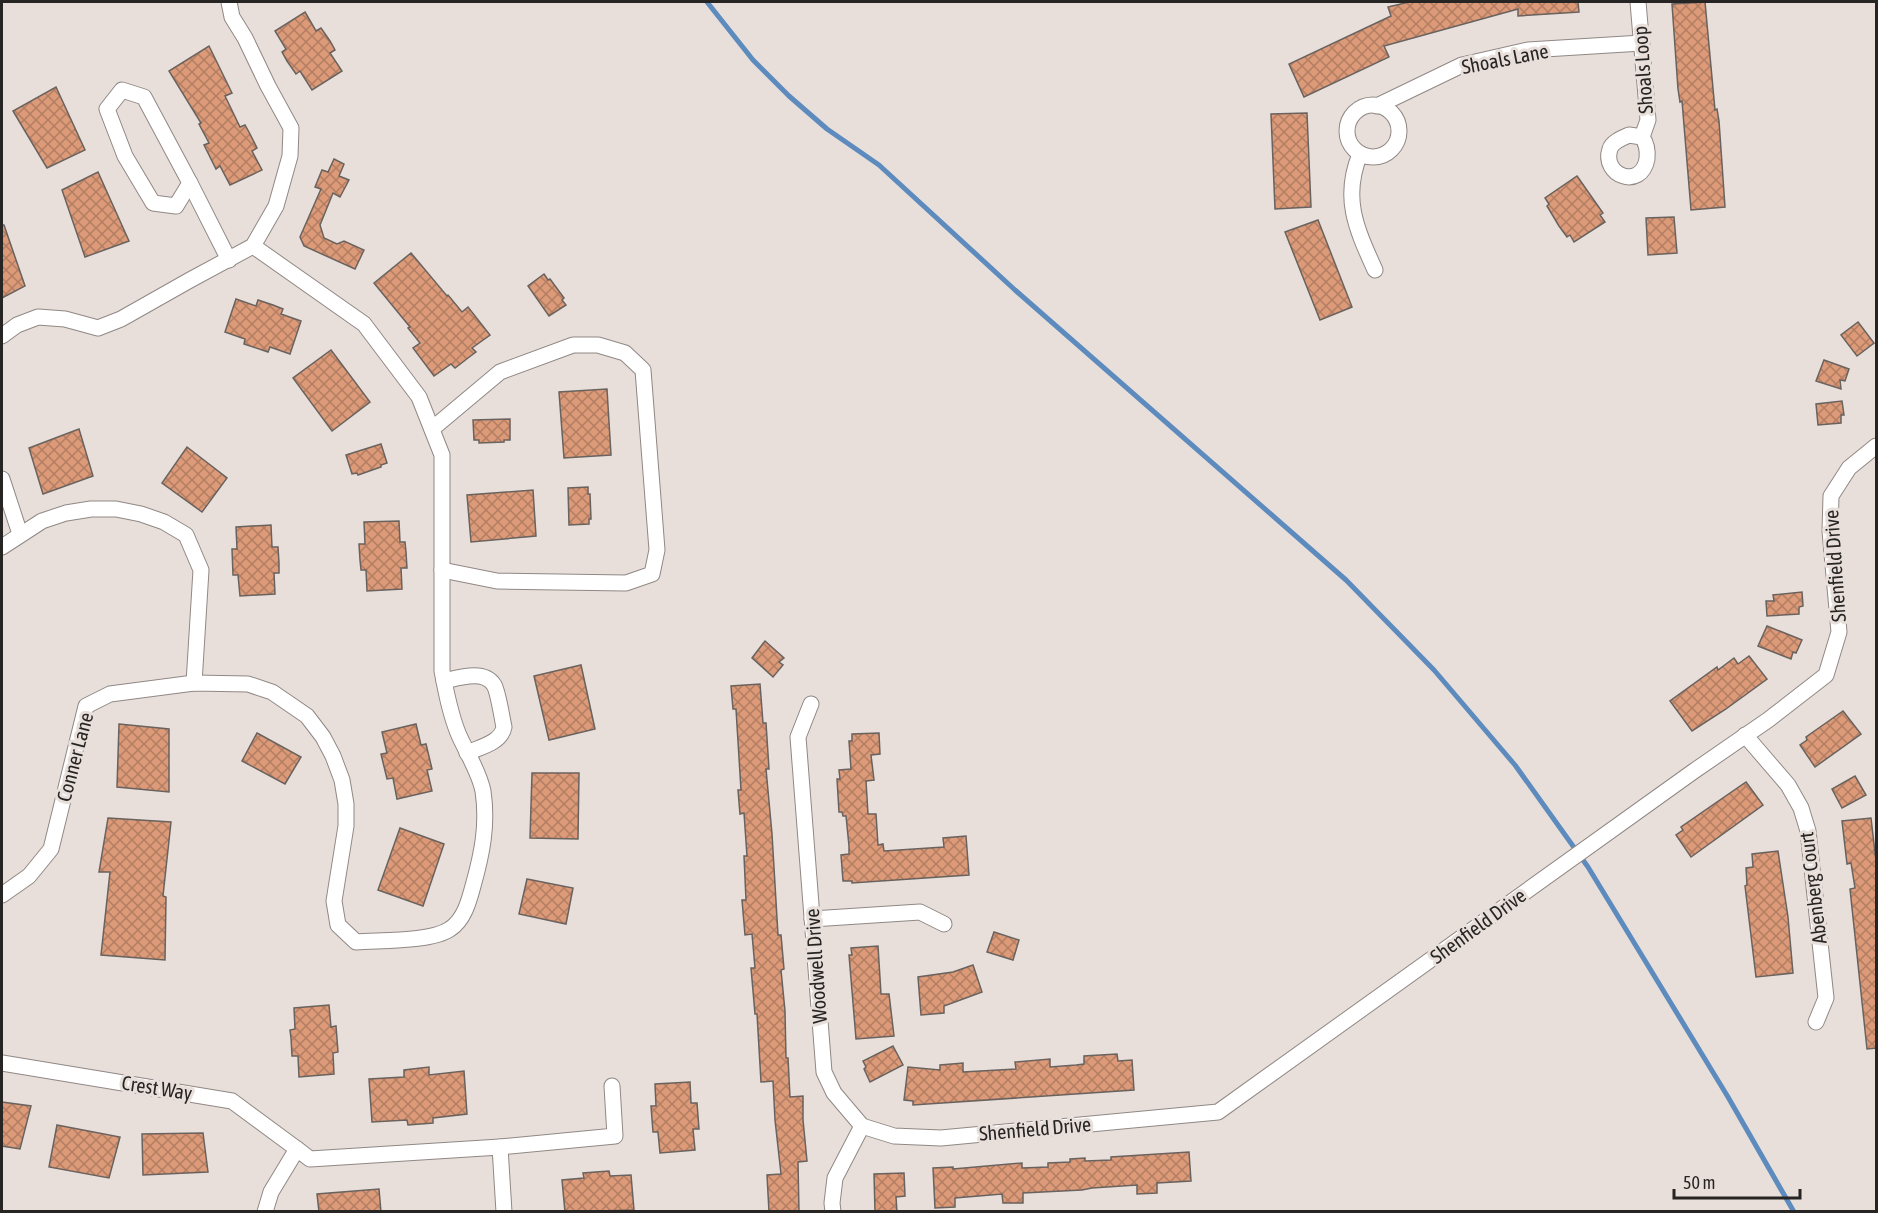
<svg xmlns="http://www.w3.org/2000/svg" width="1878" height="1213" font-family="'Asap Condensed',sans-serif">
	<style>
		.lines { fill: none; stroke-linecap: round; stroke-linejoin: round }
		.stream { stroke: #5e8bbd; stroke-width: 5 }
		.building { fill: url(#building-cross-hatch); stroke: #69625e; stroke-width: 1.5 }
		.minor-casing { stroke: #908885; stroke-width: 17 }
		.minor { stroke: #fff; stroke-width: 15 }
		.labels { text-anchor: middle; stroke-width: 6; stroke-linejoin: round; paint-order: stroke }
		.street-label { font-size: 20px; fill: #272523; stroke: #e8dfdb }
	</style>
	<defs>
		<pattern id="building-cross-hatch" width="8" height="8" patternUnits="userSpaceOnUse" patternTransform="scale(1.5)"><rect width="8" height="8" fill="#dc9a78"/><path d="M0 0l8 8M0 8l8-8" fill="none" stroke="#b27d62"/></pattern>
	</defs>
	<rect width="100%" height="100%" fill="#e8dfdb"/>
	<g class="lines">
		<!-- stream -->
		<polyline class="stream" points="707,2 753,60 789,96 827,129 879,165 1015,290 1346,580 1434,670 1515,765 1588,867 1728,1097 1794,1212"/>
	</g>
	<!-- building -->
	<g class="building">
		<polygon points="1409,2 1578,2 1579,12 1518,16 1518,9 1384,46 1389,57 1304,97 1289,64 1391,16 1388,7"/>
		<polygon points="1705,2 1715,110 1717,109 1719,121 1725,207 1691,210 1682,101 1680,102 1678,89 1672,4"/>
		<polygon points="305,12 316,31 321,28 330,41 335,50 330,53 342,71 312,90 300,71 296,74 287,61 282,52 286,49 275,31"/>
		<polygon points="209,46 232,93 225,96 240,127 245,125 250,134 257,148 252,151 262,170 230,185 220,166 216,169 204,145 209,143 199,124 201,123 169,71"/>
		<polygon points="56,87 85,150 47,168 13,111"/>
		<polygon points="1307,113 1311,207 1275,209 1271,114"/>
		<polygon points="334,159 344,164 339,176 349,180 340,197 333,193 320,225 324,238 337,244 344,241 364,250 355,269 304,246 300,237 321,189 315,187 322,170 328,172"/>
		<polygon points="98,172 129,241 85,257 62,190"/>
		<polygon points="1577,176 1603,213 1600,215 1605,222 1574,242 1570,235 1567,237 1559,226 1547,206 1549,204 1545,198"/>
		<polygon points="1674,217 1677,253 1648,255 1646,218"/>
		<polygon points="1318,220 1352,307 1320,320 1285,232"/>
		<polygon points="2,225 4,225 25,286 2,298"/>
		<polygon points="411,253 447,296 448,295 462,312 468,307 490,335 472,348 476,352 468,358 455,368 451,364 434,376 413,348 420,343 408,328 410,327 374,283"/>
		<polygon points="544,274 548,280 550,279 564,298 562,300 566,305 549,316 528,286"/>
		<polygon points="236,299 256,306 258,300 273,305 283,309 281,314 301,321 290,354 270,347 268,352 244,344 245,339 225,332"/>
		<polygon points="1858,322 1874,343 1857,356 1841,335"/>
		<polygon points="331,350 370,402 332,431 293,378"/>
		<polygon points="1824,360 1849,369 1845,381 1840,380 1841,389 1816,381"/>
		<polygon points="607,389 611,455 564,458 559,392"/>
		<polygon points="1842,401 1844,415 1841,415 1841,423 1818,425 1816,404"/>
		<polygon points="510,419 510,440 504,440 504,442 479,443 479,440 474,440 473,420"/>
		<polygon points="79,429 93,476 43,494 29,448"/>
		<polygon points="381,444 387,463 381,465 381,467 358,475 357,473 352,474 346,455"/>
		<polygon points="187,447 227,478 202,512 162,483"/>
		<polygon points="588,487 588,494 590,494 591,519 589,519 589,524 569,525 568,488"/>
		<polygon points="533,490 536,536 471,542 467,495"/>
		<polygon points="399,521 400,542 405,542 406,552 407,568 401,568 402,589 367,591 366,570 361,570 360,560 359,544 365,544 364,522"/>
		<polygon points="271,525 272,547 278,547 279,563 279,573 274,573 275,594 240,596 238,575 233,575 232,549 237,549 236,527"/>
		<polygon points="1802,592 1803,606 1799,607 1799,614 1767,616 1766,601 1774,601 1773,595"/>
		<polygon points="1767,626 1802,640 1796,653 1793,652 1791,659 1758,646"/>
		<polygon points="765,641 784,658 779,662 783,665 773,677 752,658"/>
		<polygon points="1749,656 1767,679 1726,709 1692,731 1670,701 1717,667 1718,670 1734,658 1738,664"/>
		<polygon points="581,665 595,729 549,740 534,676"/>
		<polygon points="760,684 763,723 766,723 769,769 766,769 772,834 778,935 781,935 784,969 781,970 785,1011 786,1058 788,1058 790,1097 803,1096 803,1120 807,1161 798,1162 799,1212 769,1212 767,1175 781,1174 775,1120 773,1081 761,1082 757,1014 755,1014 751,968 755,968 752,934 745,935 742,900 746,900 744,856 747,856 744,813 740,814 738,790 741,790 736,709 733,709 731,686"/>
		<polygon points="1843,711 1861,734 1815,767 1800,745 1807,740 1806,737"/>
		<polygon points="119,724 169,729 169,792 117,787"/>
		<polygon points="416,724 421,745 426,744 432,769 427,770 432,791 397,799 393,778 387,779 381,754 387,753 382,732"/>
		<polygon points="257,733 301,757 285,784 242,761"/>
		<polygon points="879,733 880,754 871,755 874,780 866,781 868,814 876,814 878,845 883,844 884,851 944,847 943,838 966,836 969,875 852,883 852,881 843,881 841,855 849,854 849,846 846,816 843,816 842,812 839,812 837,779 840,779 839,770 851,769 849,741 852,741 852,734"/>
		<polygon points="532,773 579,773 578,839 530,838"/>
		<polygon points="1855,776 1866,795 1842,808 1832,789"/>
		<polygon points="1746,782 1763,805 1691,857 1676,835 1683,830 1681,827"/>
		<polygon points="108,818 171,822 163,896 166,897 165,960 101,955 110,872 99,872"/>
		<polygon points="1871,818 1876,861 1876,1048 1867,1049 1850,889 1855,888 1851,863 1847,864 1842,821"/>
		<polygon points="400,828 444,844 423,906 378,890"/>
		<polygon points="1778,851 1788,917 1793,973 1756,977 1745,886 1747,885 1746,868 1753,867 1752,854"/>
		<polygon points="527,879 573,888 566,924 519,914"/>
		<polygon points="994,932 1019,940 1013,960 987,952"/>
		<polygon points="878,946 881,994 889,994 894,1036 856,1039 849,955 852,955 851,948"/>
		<polygon points="973,965 982,992 944,1006 944,1013 921,1015 918,977 953,972"/>
		<polygon points="329,1005 331,1027 336,1026 338,1052 333,1053 334,1074 299,1077 298,1056 292,1056 291,1038 290,1030 295,1029 294,1008"/>
		<polygon points="893,1046 903,1065 870,1082 864,1069 866,1067 863,1061"/>
		<polygon points="1117,1054 1118,1061 1132,1060 1134,1090 913,1105 913,1101 904,1100 908,1067 940,1070 940,1065 963,1063 963,1072 1016,1069 1015,1062 1050,1059 1050,1067 1076,1065 1084,1064 1084,1056"/>
		<polygon points="429,1067 429,1075 464,1071 467,1114 433,1118 433,1123 408,1125 407,1120 372,1122 369,1079 404,1077 404,1070"/>
		<polygon points="690,1082 691,1103 697,1103 699,1129 693,1129 695,1150 660,1153 658,1132 653,1132 651,1106 656,1106 655,1084"/>
		<polygon points="2,1102 31,1106 20,1149 2,1146"/>
		<polygon points="57,1125 120,1137 109,1178 49,1167"/>
		<polygon points="203,1133 208,1172 143,1175 142,1134"/>
		<polygon points="1189,1152 1191,1181 1157,1183 1157,1193 1137,1194 1137,1185 1092,1188 1082,1190 1023,1193 1023,1203 1003,1203 1002,1194 955,1198 955,1207 935,1208 933,1168 953,1167 953,1169 1022,1163 1022,1168 1048,1167 1048,1163 1070,1162 1070,1159 1085,1158 1085,1161 1111,1160 1111,1157"/>
		<polygon points="609,1171 610,1176 631,1175 634,1210 565,1212 562,1180 584,1178 583,1173"/>
		<polygon points="904,1173 905,1196 896,1197 897,1212 875,1212 874,1174"/>
		<polygon points="379,1189 381,1212 319,1212 317,1194"/>
	</g>
	<g class="lines">
		<!-- minor casing -->
		<g class="minor-casing">
			<g id="minor">
				<polyline points="1638,2 1648,120 1642,137"/>
				<polygon points="122,90 144,97 190,183 176,206 153,203 125,156 107,109"/>
				<circle cx="1373" cy="131" r="26"/>
				<polyline points="1377,106 1462,65 1528,50 1642,43"/>
				<path d="M1629 135 1642 137C1647 144 1648 150 1647 159 1641 191 1601 175 1610 149 1612 142 1622 138 1629 135Z"/>
				<path d="M1360 154C1342 198 1356 228 1375 270"/>
				<polyline points="190,183 229,260"/>
				<polyline points="2,336 17,325 38,317 65,319 98,328 121,319 190,280 253,246 276,206 290,156 291,128 268,86 245,38 232,17 229,2"/>
				<polyline points="432,429 500,372 573,345 598,345 625,353 643,370 657,550 652,574 626,583 497,581 442,570"/>
				<polyline points="2,479 20,534"/>
				<polyline points="2,547 42,521 66,513 91,509 116,509 141,514 164,522 186,535 201,570 194,683"/>
				<path d="M444 681C458 678 484 669 494 685 498 691 502 718 504 727 501 743 480 747 467 753"/>
				<polyline points="811,704 798,737 824,1072 834,1093 862,1126 835,1178 832,1203 833,1212"/>
				<polyline points="1745,735 1788,785 1801,808 1808,831 1826,998 1816,1022"/>
				<path d="M2 895 29 876 51 849 86 706 110 694 194 683 248 684 272 692 307 716 323 737 333 756 342 780 346 804V826L334 901 338 925 356 942C380 940 431 942 450 929 464 920 469 901 473 886 482 854 488 825 483 791 479 771 466 752 458 733 450 713 446 692 442 671V455L419 397 364 324 253 246"/>
				<polyline points="812,919 920,912 944,924"/>
				<polyline points="2,1063 232,1101 297,1149"/>
				<polyline points="862,1126 894,1136 941,1138 1218,1112 1694,771 1768,720 1826,675 1839,632 1830,531 1831,496 1849,468 1876,446"/>
				<polyline points="500,1147 615,1136 612,1086"/>
				<polyline points="265,1212 271,1192 297,1149 310,1159 500,1147 504,1212"/>
			</g>
		</g>
		<!-- minor -->
		<use href="#minor" class="minor"/>
	</g>
	<g class="labels">
		<!-- street labels -->
		<g class="street-label">
			<text transform="translate(1505 59) rotate(-11)" y="7">Shoals Lane</text>
			<text transform="translate(1643 70) rotate(-94)" y="7">Shoals Loop</text>
			<text transform="translate(1835 566) rotate(-94)" y="7">Shenfield Drive</text>
			<text transform="translate(75 757) rotate(-75)" y="7">Conner Lane</text>
			<text transform="translate(1813 888) rotate(-97)" y="7">Abenberg Court</text>
			<text transform="translate(1478 926) rotate(-36)" y="7">Shenfield Drive</text>
			<text transform="translate(816 966) rotate(-94)" y="7">Woodwell Drive</text>
			<text transform="translate(157 1088) rotate(9)" y="7">Crest Way</text>
			<text transform="translate(1035 1129) rotate(-5)" y="7">Shenfield Drive</text>
		</g>
	</g>
	<!-- border -->
	<rect width="1878" height="1213" fill="none" stroke="#272523" stroke-width="6"/>
	<!-- scale -->
	<path d="M1674 1189v9h126v-9" fill="none" stroke="#272523" stroke-width="3"/>
	<text x="1683" y="1189" font-size="18" fill="#272523" stroke="#e8dfdb" stroke-width="4.5" paint-order="stroke">50 m</text>
</svg>
